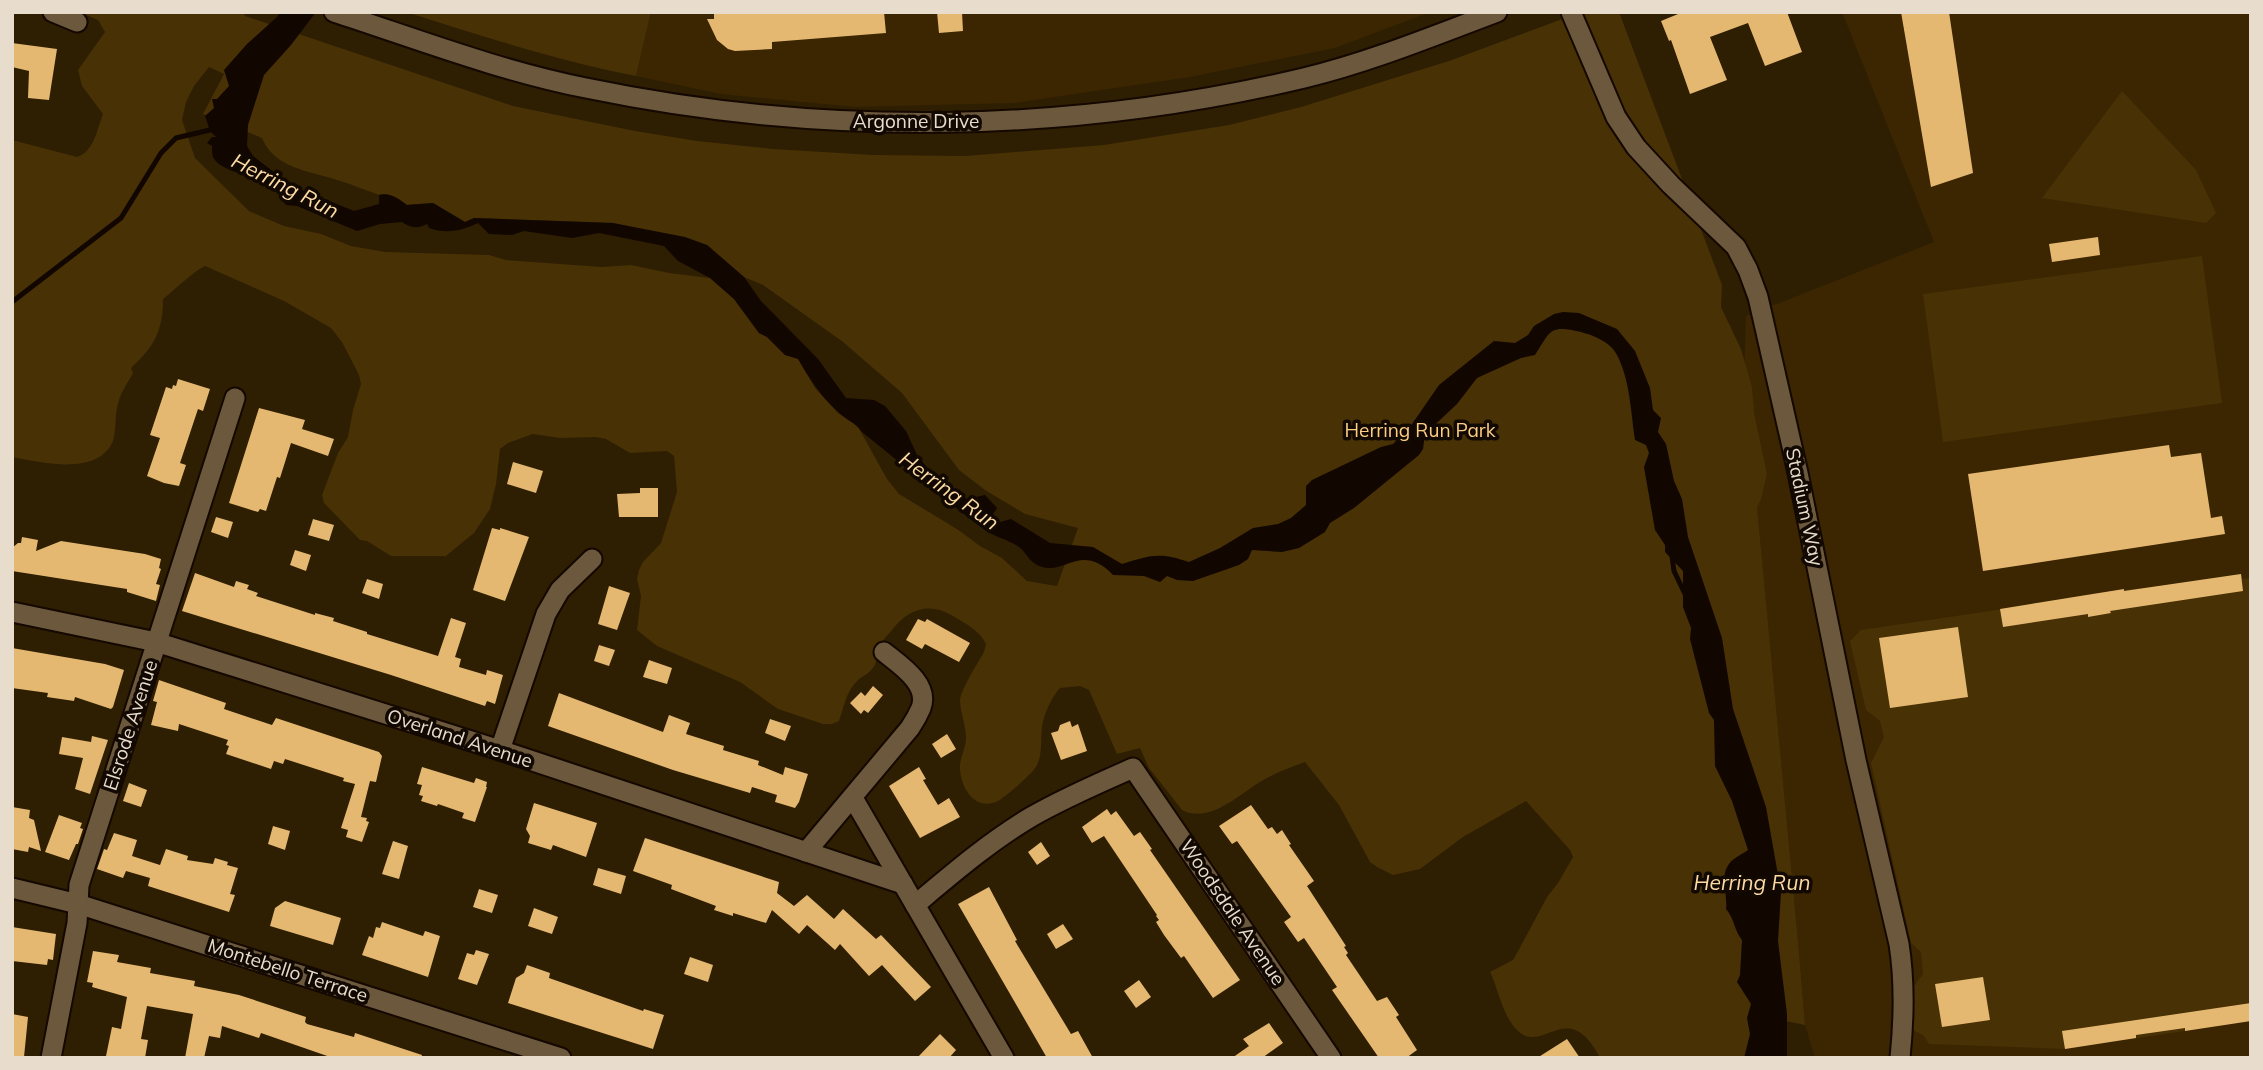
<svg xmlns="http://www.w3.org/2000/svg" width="2263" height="1070" font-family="Mulish,sans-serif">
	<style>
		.built { fill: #3b2601 }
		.green { fill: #483105; fill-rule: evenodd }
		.water { fill: #120600 }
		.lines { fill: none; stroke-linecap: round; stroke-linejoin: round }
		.stream { stroke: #120600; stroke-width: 5 }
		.building { fill: #e5b872 }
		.minor-casing { stroke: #140800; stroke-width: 23 }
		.secondary-casing { stroke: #140800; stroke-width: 23 }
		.minor { stroke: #6c593d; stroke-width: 19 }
		.secondary { stroke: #6c593d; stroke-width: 19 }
		.labels { text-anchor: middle; stroke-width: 7; stroke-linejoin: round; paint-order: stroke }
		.street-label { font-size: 19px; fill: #e8ddcd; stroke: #110902 }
		.park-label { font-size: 19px; fill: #fdcd83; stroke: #110902 }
		.water-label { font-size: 21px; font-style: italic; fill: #fddaa4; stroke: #110902 }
	</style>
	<rect width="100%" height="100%" fill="#2e1e02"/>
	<!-- built -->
	<g class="built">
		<polygon points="651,12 1430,12 1335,48 1190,77 1015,103 855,107 720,94 636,76"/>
		<polygon points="1842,12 2251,12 2251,1058 1815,1058 1805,1025 1798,940 1744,375 1746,316 1934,242"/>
	</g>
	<!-- green -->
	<g class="green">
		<path d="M79 12H243L245 16 513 106 635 131 697 141 773 149 873 155 965 156 1104 145 1229 125 1301 107 1449 61 1581 12H1619L1722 285 1721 307 1741 349 1752 387 1754 413 1767 474 1761 499 1757 507 1798 940 1805 1025 1775 1019 1778 1058H1600C1568 996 1544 1055 1518 1031 1502 1016 1499 990 1490 972L1513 960 1517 953 1547 897 1558 883 1573 857 1570 850 1526 801 1463 837 1420 869 1393 875 1377 867 1370 862 1339 805 1305 762C1291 767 1278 772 1265 779 1241 792 1211 825 1182 810L1149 768 1140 748 1117 754 1089 690 1080 686 1060 688C1051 698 1044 714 1042 727 1040 743 1044 761 1031 773 1023 781 1007 796 998 801 975 812 961 788 960 769 959 759 966 748 966 738 966 725 960 712 960 700 961 689 978 663 984 652L986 644C979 630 966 624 953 616 930 602 909 608 892 630 888 635 881 641 879 647 876 654 878 661 873 668 869 674 862 676 857 681 846 692 844 707 839 721L832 724H823L778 709 740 682 657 646 637 630 641 596 637 579 639 570 643 562 661 543 677 492 674 456 667 451 630 453 606 439 596 437 560 438 533 434 508 443 500 449 496 484 490 509 474 533 446 556H391L367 541 360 540 324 503 322 495 338 453 348 437 353 410 361 384 359 375 342 342 331 328 284 301 205 266C191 273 176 289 163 299 163 331 154 347 131 368L133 373C127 384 119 395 117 408 115 418 116 431 113 441 98 477 40 462 12 457V140L77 157C94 152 97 129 103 114L82 86 78 70 105 32 98 20ZM209 67 224 74 203 114 262 138C274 168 309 171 337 180 351 184 365 190 379 195 389 192 399 198 406 205L433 203 465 222 474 218 613 223 707 245 744 277 763 285 843 342 902 393 959 470 985 490 1025 514 1078 528 1057 586 1027 581 1002 558 980 546 957 529 899 494 887 479 857 425 838 413 815 388 798 358 785 355 767 337 759 333 734 299 710 278 669 273 631 265 602 267 506 260 489 255 385 252 351 246 321 234 284 226 249 211 195 158 182 120 186 102 194 86Z"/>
		<path d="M406 12H651L636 76C558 61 482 36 406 12Z"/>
		<polygon points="2122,91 2196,170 2216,213 2206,223 2042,198"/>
		<polygon points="2202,256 2222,403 1943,442 1923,294"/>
		<path d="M2241 574 2242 579 2251 578V1021L2065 1049 1929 1044 1924 1036 1913 1030 1914 986 1923 974 1921 952 1911 943 1871 763 1884 737 1880 721 1866 710 1850 641 1861 630 2051 602C2081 594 2112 591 2143 588 2175 585 2208 579 2241 574Z"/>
	</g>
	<!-- water -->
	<path class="water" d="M280 12H316L291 45 264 75 248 125 247 146 253 156 292 186 354 211 379 204V195C389 192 399 199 407 205L433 203 465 222 474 218 613 223 685 237 707 245 744 277 761 301 818 359 846 398 874 400 885 406 906 431 917 455 941 485 967 499 985 495 997 508 992 516 1000 522 1011 519 1050 543 1093 547 1122 564C1151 555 1159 552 1189 562L1220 548 1253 528 1278 524 1291 518 1306 505V486L1312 480 1381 447 1393 444 1410 427 1439 385 1494 341 1515 343 1528 335 1534 326 1554 314 1563 312 1579 313 1617 329 1635 351 1650 388 1653 410 1661 418 1658 432 1666 444 1674 481 1682 499 1688 537 1722 638 1733 709 1766 807 1781 892 1778 941 1787 1014V1058H1744L1750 1034 1747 1018 1751 1004 1737 982 1740 975 1742 940C1734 930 1735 920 1726 909 1728 894 1719 877 1729 864 1733 858 1743 854 1748 850L1732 801 1715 766 1714 720 1709 713 1690 639 1691 628 1683 607V571L1665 552V545L1655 530 1644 467 1649 453 1646 445 1635 440C1631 413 1630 380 1617 355 1610 341 1591 334 1576 331 1548 325 1550 333 1535 355L1521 358 1477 378 1457 404 1425 434 1423 449 1419 455 1354 508 1330 523 1325 532 1299 548 1282 552 1252 550 1248 559 1239 565 1193 581 1177 580 1167 576 1160 582 1144 576 1113 575C1079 539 1062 582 1034 563 1028 559 1025 551 1019 547 1009 540 995 537 985 530 943 499 903 465 862 432 855 422 844 419 836 410 820 395 809 378 798 359L785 355 767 337 759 333 734 299 710 278 678 261 664 246 599 233 572 238 524 231 512 235 489 234 478 223C461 231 447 234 429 228L427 224C417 229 411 228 402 222L380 224 357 231 297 206 286 205 280 196V190L271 188 264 179C251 177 219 170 213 157 212 156 212 147 212 146L207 143 212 137H216L210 131 205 116 214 108 212 99H217L229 86 224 70 247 44 277 17Z"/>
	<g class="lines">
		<!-- stream -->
		<g class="stream">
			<polyline points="12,302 121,218 161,153 176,138 214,129"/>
			<polyline points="1672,556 1674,571 1686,596"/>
		</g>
	</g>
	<!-- building -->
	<g class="building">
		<polygon points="714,12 884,12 886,33 772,42 772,49 735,51 728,49 717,40 707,19 714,19"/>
		<polygon points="937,12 962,12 963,31 939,33"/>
		<polygon points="1683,12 1787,12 1802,52 1765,66 1748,23 1710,37 1727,80 1690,94 1671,40 1669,41 1661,21"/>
		<polygon points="1901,12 1949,12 1973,173 1931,187"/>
		<polygon points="12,43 57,49 49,100 28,98 29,71 12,67"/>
		<polygon points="2098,237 2100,255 2052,262 2049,244"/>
		<polygon points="178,379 210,389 203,411 198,409 180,463 186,465 179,486 164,483 147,476 160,438 150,435 166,387 172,389 173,385 176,386"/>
		<polygon points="259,408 305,420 302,429 334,439 328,456 291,443 280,478 277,477 266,511 260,509 258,512 229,503"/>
		<polygon points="2169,445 2171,457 2201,453 2211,518 2222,516 2225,534 1983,571 1968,474"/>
		<polygon points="513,462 543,471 536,493 507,484"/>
		<polygon points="640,488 658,488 658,517 619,517 617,494 640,493"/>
		<polygon points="216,517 233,522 228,538 211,532"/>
		<polygon points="313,519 334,525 329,541 308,535"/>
		<polygon points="492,528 500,530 500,528 529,537 505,601 473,590"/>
		<polygon points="22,537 38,540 36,551 61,541 145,554 161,559 159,568 161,569 156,584 160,585 156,601 127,592 127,589 12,571 12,548 18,543 21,543"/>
		<polygon points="295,550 311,555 306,571 290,565"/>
		<polygon points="195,573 234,587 236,581 249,585 247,589 258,593 256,596 315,615 315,613 334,618 333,621 367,632 367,634 438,656 451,618 466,623 455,657 461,659 459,667 486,675 487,670 503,675 495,704 487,701 485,706 391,675 182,611"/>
		<polygon points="2241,574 2243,591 2110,611 2111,613 2088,617 2088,614 2003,627 2000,609 2124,589 2124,591"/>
		<polygon points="367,579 383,584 379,599 362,593"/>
		<polygon points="609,586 630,593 617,630 598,624"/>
		<polygon points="918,619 925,622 927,619 970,643 959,662 925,644 922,649 906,640"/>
		<polygon points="1958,627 1968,697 1890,708 1879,638"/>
		<polygon points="599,645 615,650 609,666 594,661"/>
		<polygon points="12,648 105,664 124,670 113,707 111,709 75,697 74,701 47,697 48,693 12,688"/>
		<polygon points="649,660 672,668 667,684 643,677"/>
		<polygon points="159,680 226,703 224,709 272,725 276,718 379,752 382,756 376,782 370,781 361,817 367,818 366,821 369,822 362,842 346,837 348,830 341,828 355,784 343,781 344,778 285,759 283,764 274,761 271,769 226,754 229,746 226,745 228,740 179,724 178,731 151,725 157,702 153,701"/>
		<polygon points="873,686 883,695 868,713 864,710 861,714 850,703 861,692 865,696"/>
		<polygon points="559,693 663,732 669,715 690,723 686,734 724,746 723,750 759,761 758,765 783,775 785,767 808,774 799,802 795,808 775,802 777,795 752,787 750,793 673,770 548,726"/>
		<polygon points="770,719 791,726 785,741 765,733"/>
		<polygon points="1070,721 1072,727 1078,724 1087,751 1061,760 1051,733 1058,731 1060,725"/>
		<polygon points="947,734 956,749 941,758 932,744"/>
		<polygon points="92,736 108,740 90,794 75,789 83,758 59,754 62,737 91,742"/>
		<polygon points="422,767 474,783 476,778 487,782 486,787 487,787 475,822 462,818 464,813 438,804 437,806 421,801 423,796 419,795 422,785 417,784"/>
		<polygon points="919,767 926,779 923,780 938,805 949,798 960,817 920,838 889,786"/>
		<polygon points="129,783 147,790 141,807 123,801"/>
		<polygon points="534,803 597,823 586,857 553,845 551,850 528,843 530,836 526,829"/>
		<polygon points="1251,805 1268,829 1272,827 1277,834 1282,830 1291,844 1289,845 1314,881 1307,886 1346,946 1344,947 1348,953 1346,955 1377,1001 1387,997 1399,1015 1396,1017 1417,1050 1406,1058 1379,1058 1332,990 1337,987 1304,938 1298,942 1284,922 1291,917 1237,841 1232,844 1219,826"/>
		<polygon points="12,807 30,810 29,818 34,820 41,851 29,847 28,852 12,849"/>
		<polygon points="1107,809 1111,815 1116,811 1134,836 1140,832 1152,849 1150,850 1240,980 1213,998 1184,956 1181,958 1164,935 1156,922 1159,920 1156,916 1157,915 1104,836 1092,843 1082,827"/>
		<polygon points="59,815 82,823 80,828 83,829 78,844 76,844 69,860 45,852"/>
		<polygon points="273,826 290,831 285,850 268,844"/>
		<polygon points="114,833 137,840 132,856 160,865 166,849 188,856 187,860 213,864 215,858 228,862 227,865 238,868 230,894 235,895 229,912 148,886 150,878 126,871 123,878 97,869 104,849 107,850"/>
		<polygon points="645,838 779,882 777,893 794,906 807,895 834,919 843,909 876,939 881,935 931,987 915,1001 882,965 869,976 840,944 835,950 807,925 799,934 772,910 766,923 733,913 733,916 714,910 716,906 671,889 672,885 633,871"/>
		<polygon points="393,841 408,846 399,879 382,874"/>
		<polygon points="1041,842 1050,856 1037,865 1028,852"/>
		<polygon points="598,868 626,876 621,894 593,885"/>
		<polygon points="989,887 1017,940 1015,941 1071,1034 1078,1031 1093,1058 1047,1058 958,904"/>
		<polygon points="479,889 498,895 492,913 473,907"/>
		<polygon points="285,901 341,918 333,945 270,926 275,908"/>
		<polygon points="534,908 558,917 552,934 528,926"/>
		<polygon points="382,922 423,936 425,931 440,936 428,977 362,955 369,936 373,938 376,927 380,928"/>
		<polygon points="1063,924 1073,939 1056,949 1047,934"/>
		<polygon points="12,927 56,934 53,960 48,959 47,965 12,961"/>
		<polygon points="476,950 489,954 477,985 458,979 467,953 474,955"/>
		<polygon points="93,951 119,955 117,962 151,968 150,973 195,981 194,986 239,995 306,1017 305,1022 307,1024 354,1037 355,1033 422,1055 421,1058 333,1058 261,1033 259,1038 222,1026 220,1038 209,1036 204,1058 185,1058 193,1014 147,1006 141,1039 148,1040 145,1058 106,1056 112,1027 121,1029 127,997 92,987 93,983 87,982"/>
		<polygon points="690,957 713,965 708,982 684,974"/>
		<polygon points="527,965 550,973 549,978 643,1011 644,1009 664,1015 653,1049 508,1003 516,978 524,973"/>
		<polygon points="1983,977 1990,1020 1942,1027 1935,984"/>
		<polygon points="1139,980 1151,997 1136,1008 1124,991"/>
		<polygon points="2251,1003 2251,1021 2185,1031 2185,1028 2136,1035 2136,1038 2065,1049 2062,1031"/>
		<polygon points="12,1014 28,1017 24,1057 12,1058"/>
		<polygon points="1269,1023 1283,1043 1262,1058 1232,1058 1249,1046 1243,1039"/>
		<polygon points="940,1034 956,1050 949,1058 917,1058"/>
		<polygon points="1567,1039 1580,1058 1537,1058"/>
	</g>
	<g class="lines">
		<!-- minor casing -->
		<g class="minor-casing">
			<g id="minor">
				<polyline points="53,12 77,22"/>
				<path d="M1571 12 1616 117 1636 147 1671 185 1736 247 1748 270 1758 297 1798 473 1856 760 1899 944C1905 982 1904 1019 1900 1058"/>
				<polyline points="12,612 156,642 500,750 903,884"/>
				<polyline points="500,750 546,614 560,590 592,559"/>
				<polyline points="853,798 1004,1058"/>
				<path d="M806 852 910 728C914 722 918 715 921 708 930 684 900 665 884 652"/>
				<polyline points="12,888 78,904 561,1058"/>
				<path d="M915 905C952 874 989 842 1031 817 1064 798 1099 783 1133 768L1331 1058"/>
				<polyline points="51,1058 77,923 79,885 235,398"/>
			</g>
		</g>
		<!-- secondary casing -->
		<g class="secondary-casing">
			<path id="secondary" d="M334 12C417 39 500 71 586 88 822 137 1069 134 1304 78 1370 62 1433 36 1497 12"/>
		</g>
		<!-- minor -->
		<use href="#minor" class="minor"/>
		<!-- secondary -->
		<use href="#secondary" class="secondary"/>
	</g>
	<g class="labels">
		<!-- street labels -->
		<g class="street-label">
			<text x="916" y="128">Argonne Drive</text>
			<text transform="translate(1805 507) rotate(78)" y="7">Stadium Way</text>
			<text transform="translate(130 725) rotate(-72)" y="7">Elsrode Avenue</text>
			<text transform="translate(460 738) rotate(18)" y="7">Overland Avenue</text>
			<text transform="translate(1233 912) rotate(56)" y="7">Woodsdale Avenue</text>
			<text transform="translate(288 970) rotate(18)" y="7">Montebello Terrace</text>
		</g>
		<!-- park labels -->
		<g class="park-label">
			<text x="1420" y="437">Herring Run Park</text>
		</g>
		<!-- water labels -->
		<g class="water-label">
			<text transform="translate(285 186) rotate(27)" y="7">Herring Run</text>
			<text transform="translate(949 491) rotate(36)" y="7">Herring Run</text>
			<text x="1752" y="890">Herring Run</text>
		</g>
	</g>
	<!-- border -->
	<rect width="2263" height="1070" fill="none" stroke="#e8ddcd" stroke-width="28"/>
</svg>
